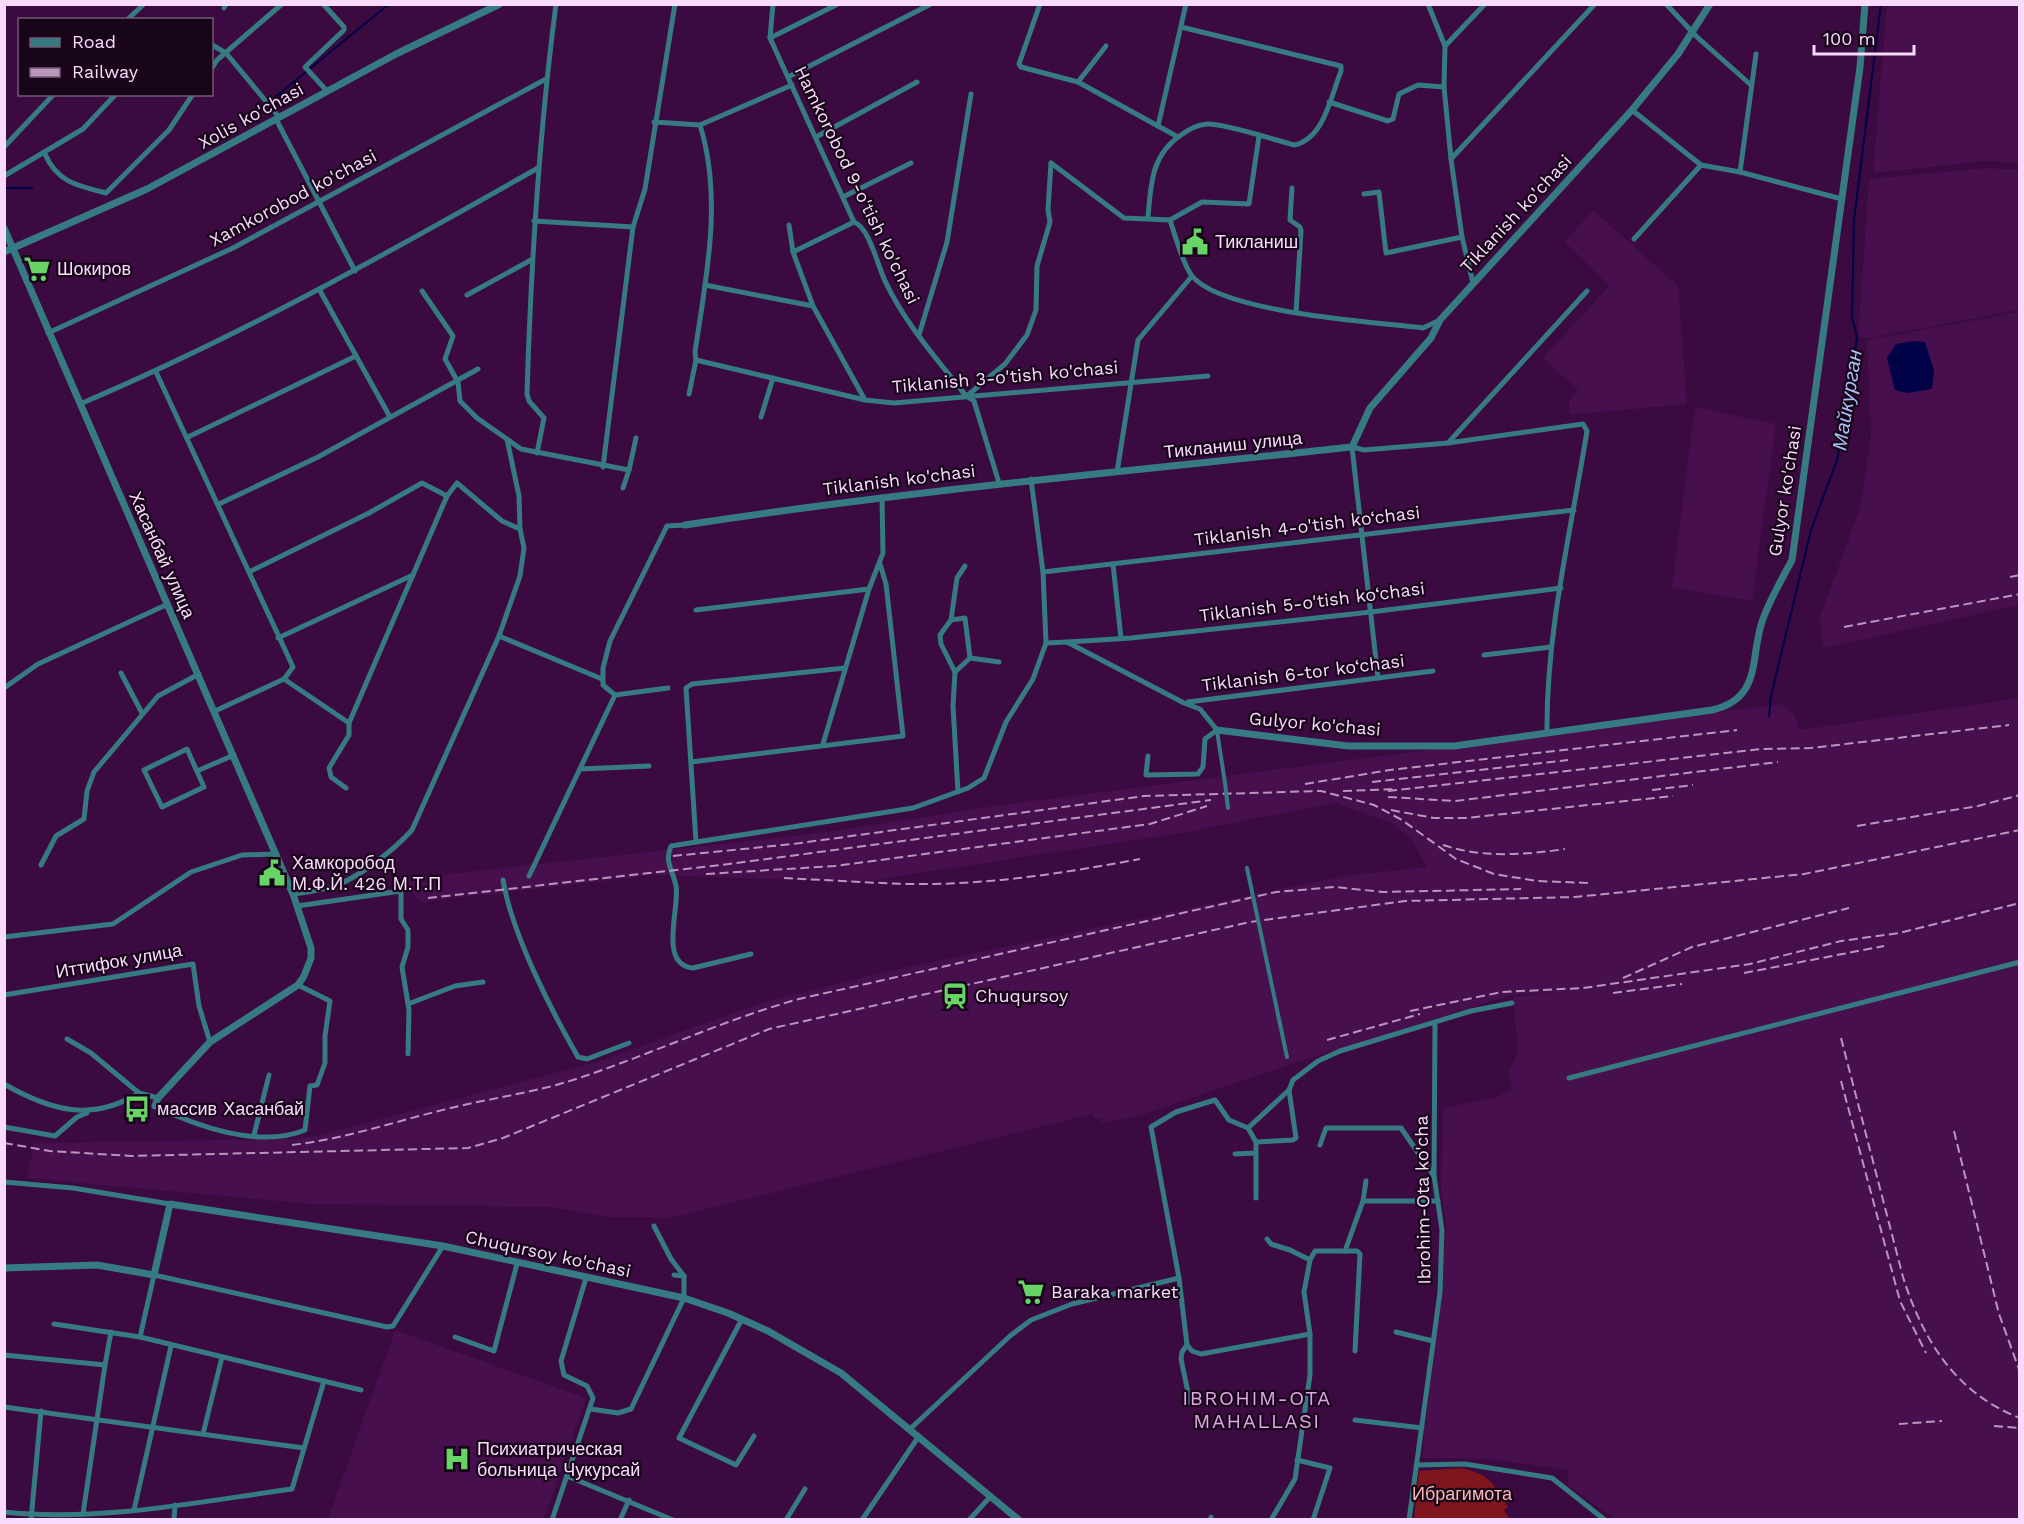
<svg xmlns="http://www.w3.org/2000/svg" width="2024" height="1524" font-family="'Work Sans',sans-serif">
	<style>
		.built { fill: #470f4d }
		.green { fill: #7f161d }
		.water { fill: #000147 }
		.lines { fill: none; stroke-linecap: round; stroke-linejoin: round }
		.stream { stroke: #000147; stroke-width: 2 }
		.pedestrian { stroke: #367b81; stroke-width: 4 }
		.minor { stroke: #367b81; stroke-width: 5 }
		.tertiary { stroke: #367b81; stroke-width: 7 }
		.rail { stroke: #ba96be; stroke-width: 2; stroke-dasharray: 9 4.5; stroke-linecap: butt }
		.pedestrian-bridge { stroke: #367b81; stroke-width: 4 }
		.labels { text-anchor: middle; stroke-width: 4.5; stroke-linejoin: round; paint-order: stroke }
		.street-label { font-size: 18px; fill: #f8dbfb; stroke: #18051a }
		.poi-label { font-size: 18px; fill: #f8dbfb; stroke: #18051a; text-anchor: start }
		.park-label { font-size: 18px; fill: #f6b8b3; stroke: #18051a }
		.water-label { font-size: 20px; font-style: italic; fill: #a9c2f3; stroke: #18051a }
		.neighbourhood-label { font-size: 20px; letter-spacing: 1.5px; fill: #e0a7e6; stroke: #18051a }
	</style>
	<rect width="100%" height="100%" fill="#3b0a41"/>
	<!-- built -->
	<g class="built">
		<polygon points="1887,4 2019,5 2019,163 1986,161 1873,173"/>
		<polygon points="1988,168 2019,170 2019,310 1869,338 1858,337 1869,179"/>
		<polygon points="1593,210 1678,286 1687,404 1569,415 1569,401 1578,390 1543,358 1609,286 1565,242"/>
		<polygon points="2019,312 2019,605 1824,648 1819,620 1860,508 1871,436 1867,340"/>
		<polygon points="1695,407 1776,424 1752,601 1672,588"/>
		<polygon points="2019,698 2019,900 1881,932 2019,901 2019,1519 1614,1519 1568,1485 1567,1470 1487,1459 1422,1458 1445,1245 1446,1226 1441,1190 1443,1108 1493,1098 1511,1090 1509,1070 1518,1052 1513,997 1556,992 1512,995 1298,1062 1142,1115 1102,1123 1101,1118 1095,1119 1093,1114 669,1218 606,1217 549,1207 310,1204 27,1178 34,1143 294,1139 320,1135 600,1061 764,1002 889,971 1343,876 1427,867 1411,839 1390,822 1335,803 1182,833 860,882 653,875 421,902 405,885 404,879 820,833 995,806 1782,704 1795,716 1800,730"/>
		<polygon points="395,1330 586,1398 544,1519 328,1519"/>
	</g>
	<!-- green -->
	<path class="green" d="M1459 1468C1486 1472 1495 1483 1508 1507L1504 1510 1510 1519H1414L1419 1471Z"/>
	<!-- water -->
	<polygon class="water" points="1915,341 1925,342 1934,371 1932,389 1907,393 1895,390 1887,358 1896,344"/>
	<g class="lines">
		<!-- stream -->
		<g class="stream">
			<polyline points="274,98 389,4"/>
			<polyline points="4,188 32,188"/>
			<polyline points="1769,716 1771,696 1811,530 1837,460 1849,399 1857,337 1852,317 1854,220 1881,4"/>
		</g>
		<!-- pedestrian -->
		<polyline class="pedestrian" points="1217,731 1225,783"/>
		<!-- minor -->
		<g class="minor">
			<polyline points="323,4 344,27 344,30 305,67 327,91"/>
			<path d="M773 4 770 38 854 222C870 228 878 268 886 283 906 325 938 360 966 396L974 401 999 483"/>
			<polyline points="1040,4 1019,64 1021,67 1078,82 1178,137"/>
			<polyline points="1428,4 1445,46 1444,87 1451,159 1462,237 1473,283"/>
			<polyline points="1666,4 1697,37 1751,85"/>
			<polyline points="224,8 226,4"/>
			<polyline points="127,20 144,4"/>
			<polyline points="770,38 838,4"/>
			<polyline points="212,45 226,53 279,117"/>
			<polyline points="1445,46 1485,4"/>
			<polyline points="212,68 217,60 282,4"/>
			<polyline points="788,77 931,4"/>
			<polyline points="1078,82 1106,46"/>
			<polyline points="1329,102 1388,121 1393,119 1399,94 1418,85 1444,87"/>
			<polyline points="1632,110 1701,165 1740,172 1842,199"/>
			<polyline points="276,119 355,271"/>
			<path d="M654 122 700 125C723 199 706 278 695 352L696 360 865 400 894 403 1208 376"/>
			<polyline points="700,125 792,85"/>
			<polyline points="1158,126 1186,4"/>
			<polyline points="816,137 917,82"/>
			<polyline points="4,147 54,94"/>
			<path d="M45 154C57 182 78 186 106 193L169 130 193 94"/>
			<polyline points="1451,159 1595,4"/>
			<path d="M1051 163 1124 218 1170 220C1175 235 1183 265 1192 276 1222 313 1375 322 1423 328L1440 320"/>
			<polyline points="1740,172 1756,54"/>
			<polyline points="4,176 83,129 116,94"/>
			<polyline points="1292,188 1290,220 1300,227 1301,231 1296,312"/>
			<polyline points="1364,194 1379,192 1386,253 1462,237"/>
			<polyline points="843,197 911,163"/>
			<path d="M1148 217C1151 184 1151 155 1181 135 1189 129 1197 125 1207 124 1224 123 1275 140 1294 145 1324 139 1331 96 1341 71V66L1181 27"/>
			<polyline points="1170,220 1202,202 1249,204 1259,136"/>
			<polyline points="534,221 633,227"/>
			<polyline points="789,225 793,252 813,306"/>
			<polyline points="1634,239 1701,165"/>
			<polyline points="793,252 854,222"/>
			<polyline points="705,285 813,306 865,400"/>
			<polyline points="319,289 390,417"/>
			<polyline points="422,291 453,336 445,359 458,382 460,401 477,418 521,449 629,470 636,438"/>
			<polyline points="467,295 531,260"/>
			<polyline points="48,333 233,248 546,79"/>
			<polyline points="919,335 947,242 971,94"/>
			<polyline points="156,372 293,667 284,679 215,711"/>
			<polyline points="689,394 696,360"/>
			<polyline points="968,395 1005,364 1027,335 1036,310 1037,266 1050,222 1048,210 1051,163"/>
			<path d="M80 404C238 337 388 253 538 168"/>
			<polyline points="761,417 773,378"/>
			<polyline points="188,437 356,356"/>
			<polyline points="1448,443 1587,291"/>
			<path d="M537 453 544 418 529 401 527 394C531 263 539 134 556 4"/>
			<polyline points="603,467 633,227 645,189 675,4"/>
			<polyline points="1117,472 1138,340 1192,276"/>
			<polyline points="623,488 629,470"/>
			<polyline points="219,504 318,457 478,369"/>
			<polyline points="1113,564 1121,638"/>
			<polyline points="249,572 369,513 422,483 447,496"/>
			<polyline points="1043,572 1574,510"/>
			<polyline points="696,610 869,589"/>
			<polyline points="951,620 965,618 970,658"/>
			<polyline points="499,636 602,679"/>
			<polyline points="278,638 413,575"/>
			<polyline points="1067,642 1131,638 1371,612 1561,588"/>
			<polyline points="1046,643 1067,642 1184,703 1200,709 1217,730 1205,739 1203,767 1198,774 1146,775 1148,756"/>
			<polyline points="1484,655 1551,647"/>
			<polyline points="955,672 970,658 999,662"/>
			<polyline points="121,673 142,713"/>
			<path d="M1378 678 1352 447 1364 450 1448 443 1583 424 1587 431C1571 531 1546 632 1547 733"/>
			<polyline points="284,679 349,723 447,496 457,483 502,521 520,529"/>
			<polyline points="4,688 38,664 168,604"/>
			<polyline points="668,688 615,695 603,685 603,668 610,641 667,526 685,525"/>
			<polyline points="1188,702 1433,671"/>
			<polyline points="823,744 869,589 883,553 882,497"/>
			<polygon points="187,749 204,787 162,807 144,770"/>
			<polyline points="691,762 903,736 886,584 880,564"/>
			<polyline points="580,769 649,766"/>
			<polyline points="197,771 234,755"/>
			<polyline points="346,788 331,777 329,768 349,735 349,723"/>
			<polyline points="958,792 953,706 955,672 941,644 940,635 951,620 957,578 965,566"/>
			<polyline points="696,842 686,688 692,684 845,668"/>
			<polyline points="41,865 56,836 84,819 87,791 94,772 158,696 199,674"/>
			<polyline points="529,876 615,695"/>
			<path d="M503 880C512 934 551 1010 578 1057L587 1059 629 1043"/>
			<path d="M293 894C306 892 319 891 331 887 356 880 394 850 412 830L499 636 520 576 524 548 520 529 519 496 507 439"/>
			<polyline points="297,906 401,891 401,919 408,930 408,947 402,967 409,1010 408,1054"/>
			<polyline points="4,937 113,924 191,872 242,855 276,854"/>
			<path d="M751 954 693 968C658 965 680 908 676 886 673 870 664 862 671 846L913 808 968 788 984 778 1006 722 1033 679 1046 643 1043 572 1031 479"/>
			<polyline points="4,995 193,964 199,1006 210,1042"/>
			<polyline points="408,1004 455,986 483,982"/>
			<polyline points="67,1039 91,1053 139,1093"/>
			<polyline points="1569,1078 2020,962"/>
			<path d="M4 1084C51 1111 92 1122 139 1093L158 1098"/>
			<path d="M155 1106C196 1126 259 1149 305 1130L310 1086 317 1085 325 1063V1036L330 1001 298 985"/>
			<polyline points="4,1127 55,1136 77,1117 87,1113"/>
			<polyline points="1248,1128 1256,1142 1256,1198"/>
			<polyline points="254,1135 269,1075"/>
			<polyline points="1256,1142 1293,1140 1296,1138 1289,1090"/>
			<polyline points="1320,1145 1326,1128 1401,1128 1434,1176"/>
			<polyline points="1235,1154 1256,1153"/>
			<polyline points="4,1182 73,1188 170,1204"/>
			<polyline points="1363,1201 1438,1201"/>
			<polyline points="654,1226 671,1259 684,1276 674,1275"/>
			<polyline points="1267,1239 1271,1244 1290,1250 1310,1260 1304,1292 1310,1334 1310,1375 1295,1479 1271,1520"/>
			<polyline points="1345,1251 1363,1201 1366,1181"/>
			<polyline points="1310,1260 1315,1251 1357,1251 1360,1254 1355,1351"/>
			<polyline points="742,1319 679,1438 736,1465 754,1436"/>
			<polyline points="54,1324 140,1337 361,1390"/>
			<polyline points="1396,1332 1433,1341"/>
			<polyline points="1310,1334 1201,1354 1192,1351 1187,1345 1179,1278 1151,1127 1176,1112 1215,1100 1229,1120 1248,1128 1289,1090 1293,1080 1318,1061 1340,1051 1471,1011 1512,1003"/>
			<polyline points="140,1337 154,1275 387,1327 393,1326 443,1246"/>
			<polyline points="455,1337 494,1351 517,1264"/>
			<polyline points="1187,1345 1182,1352 1181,1359 1190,1402"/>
			<polyline points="4,1355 105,1365 111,1332"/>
			<polyline points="4,1407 304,1448"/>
			<polyline points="591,1409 618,1413 631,1409 684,1298 684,1276"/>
			<polyline points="1355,1420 1422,1428"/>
			<polyline points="910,1429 1010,1336 1031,1320 1072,1304 1179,1278"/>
			<polyline points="203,1434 222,1357"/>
			<polyline points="1297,1460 1330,1468 1313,1520"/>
			<polyline points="1416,1465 1465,1464 1552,1478 1605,1520"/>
			<polyline points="567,1476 673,1520"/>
			<polyline points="134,1510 171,1346"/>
			<path d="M4 1512C100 1522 197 1502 292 1489L324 1381"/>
			<polyline points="83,1514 105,1365"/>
			<polyline points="31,1520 41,1411"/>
			<polyline points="174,1520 175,1505"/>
			<polyline points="552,1520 593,1398 587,1386 564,1375 561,1361 586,1278"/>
			<polyline points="620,1520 629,1500"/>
			<polyline points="786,1520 805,1489"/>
			<polyline points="862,1520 919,1436"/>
			<polyline points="969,1520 991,1496"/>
			<polyline points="1210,1520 1211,1517"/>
			<polyline points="1409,1520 1440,1292 1442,1230 1434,1176 1435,1023"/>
		</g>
		<!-- tertiary -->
		<g class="tertiary">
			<polyline points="4,228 293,894 311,948 311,958 304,976 298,985 210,1042 158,1098 155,1106"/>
			<polyline points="4,252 147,189 396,54 500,4"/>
			<path d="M685 525C906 491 1129 471 1352 447L1370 408 1431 338 1440 320 1632 110 1678 54 1710 4"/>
			<path d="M1217 730 1348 746H1454L1712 710C1764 698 1749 655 1763 619 1770 599 1782 579 1792 560L1860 67 1865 4"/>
			<polyline points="4,1268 97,1265 154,1275 170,1204 443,1246 684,1298 728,1313 768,1331 841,1373 1019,1520"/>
		</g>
		<!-- rail -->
		<g class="rail">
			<polyline points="2010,577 2020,575"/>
			<polyline points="1844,627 2020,594"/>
			<polyline points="1372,782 1568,760"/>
			<polyline points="1305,784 1390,770 1737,730"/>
			<polyline points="1652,790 1693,785"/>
			<polyline points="1343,791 1396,789"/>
			<polyline points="1388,791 1762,749 1811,748 2009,725"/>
			<polyline points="1388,797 1455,801 1778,762"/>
			<polyline points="1391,810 1434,818 1466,818 1673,796"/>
			<polyline points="1857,826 1978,806 2020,795"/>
			<path d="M1443 845C1482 858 1524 855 1565 849"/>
			<polyline points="673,856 793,844 1144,796 1321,791 1374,805 1402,820 1456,859 1494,874 1537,881 1591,883"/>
			<polyline points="706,874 835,866 1150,824 1207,806"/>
			<path d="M784 878C826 880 869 883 912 884 989 885 1064 873 1140 859"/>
			<polyline points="428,898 729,864 1211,800"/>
			<polyline points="1744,973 1884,946"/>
			<polyline points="1623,978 1692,947 1849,908"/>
			<polyline points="1613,993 1682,984"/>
			<polyline points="1410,1011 1502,992 1583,988 1750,964 1841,941 1899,933 2020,903"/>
			<path d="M1841 1038 1903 1277C1923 1340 1955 1393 2020 1418"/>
			<polyline points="1327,1040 1420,1014"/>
			<polyline points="1841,1081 1900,1301 1926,1353"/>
			<polyline points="1954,1131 1999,1314 2020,1372"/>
			<polyline points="4,1143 50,1151 131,1156 468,1148 503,1138 769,1029 1250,922 1405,901 1575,897 1804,874 2020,830"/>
			<path d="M292 1145C345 1139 396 1121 447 1109 490 1098 534 1093 576 1079 652 1054 723 1020 799 999L1276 892 1335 887 1383 892 1521 889"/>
			<polyline points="1899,1424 1942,1421"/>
			<polyline points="1994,1426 2020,1428"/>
		</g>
		<!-- pedestrian-bridge -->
		<g class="pedestrian-bridge">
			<polyline points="1225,783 1228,808"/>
			<polyline points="1247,868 1287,1057"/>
		</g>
	</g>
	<!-- icons -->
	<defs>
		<g id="civic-bare" transform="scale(2.07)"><path d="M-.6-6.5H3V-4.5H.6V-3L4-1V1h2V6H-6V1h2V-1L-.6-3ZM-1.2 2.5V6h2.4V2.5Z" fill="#67d466" stroke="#18051a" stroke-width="2.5" paint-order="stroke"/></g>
		<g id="supermarket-bare" transform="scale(2.07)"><path d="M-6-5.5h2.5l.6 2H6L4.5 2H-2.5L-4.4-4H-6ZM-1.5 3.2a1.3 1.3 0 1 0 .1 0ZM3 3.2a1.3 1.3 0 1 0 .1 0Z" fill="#67d466" stroke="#18051a" stroke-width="2.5" paint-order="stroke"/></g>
		<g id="station-bare" transform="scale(2.07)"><path d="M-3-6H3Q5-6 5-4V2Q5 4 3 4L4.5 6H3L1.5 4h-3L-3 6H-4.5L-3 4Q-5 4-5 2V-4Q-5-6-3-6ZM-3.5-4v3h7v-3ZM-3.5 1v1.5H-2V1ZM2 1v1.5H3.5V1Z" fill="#67d466" stroke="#18051a" stroke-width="2.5" paint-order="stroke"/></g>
		<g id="bus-bare" transform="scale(2.07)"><path d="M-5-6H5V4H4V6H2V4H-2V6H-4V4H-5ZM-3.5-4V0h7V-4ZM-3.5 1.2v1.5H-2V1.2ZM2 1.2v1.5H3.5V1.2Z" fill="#67d466" stroke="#18051a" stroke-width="2.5" paint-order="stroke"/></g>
		<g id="hospital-bare" transform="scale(2.07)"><path d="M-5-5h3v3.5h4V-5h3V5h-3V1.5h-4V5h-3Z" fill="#67d466" stroke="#18051a" stroke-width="2.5" paint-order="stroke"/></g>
	</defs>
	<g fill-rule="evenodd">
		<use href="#civic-bare" x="1195" y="242"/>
		<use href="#supermarket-bare" x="37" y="269"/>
		<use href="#civic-bare" x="272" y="873"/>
		<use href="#station-bare" x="955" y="996"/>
		<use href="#bus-bare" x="137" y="1109"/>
		<use href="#supermarket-bare" x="1031" y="1292"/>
		<use href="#hospital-bare" x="457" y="1459"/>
	</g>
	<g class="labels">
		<!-- street labels -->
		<g class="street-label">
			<text transform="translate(251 116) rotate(-29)" y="6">Xolis ko'chasi</text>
			<text transform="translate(857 185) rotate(64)" y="6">Hamkorobod 9-o'tish ko'chasi</text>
			<text transform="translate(293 198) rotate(-28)" y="6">Xamkorobod ko'chasi</text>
			<text transform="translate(1516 214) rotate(-47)" y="6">Tiklanish ko'chasi</text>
			<text transform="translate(1005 377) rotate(-5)" y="6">Tiklanish 3-o'tish ko'chasi</text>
			<text transform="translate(1233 445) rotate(-6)" y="6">Тикланиш улица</text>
			<text transform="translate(899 480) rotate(-7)" y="6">Tiklanish ko'chasi</text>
			<text transform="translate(1785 491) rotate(-81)" y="6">Gulyor ko'chasi</text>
			<text transform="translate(1307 526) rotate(-7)" y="6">Tiklanish 4-o'tish ko‘chasi</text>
			<text transform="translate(162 555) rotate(66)" y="6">Хасанбай улица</text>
			<text transform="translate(1312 602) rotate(-7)" y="6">Tiklanish 5-o'tish ko‘chasi</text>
			<text transform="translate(1303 673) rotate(-7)" y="6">Tiklanish 6-tor ko‘chasi</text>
			<text transform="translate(1315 724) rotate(5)" y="6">Gulyor ko'chasi</text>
			<text transform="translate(119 961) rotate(-10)" y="6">Иттифок улица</text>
			<text transform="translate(1423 1200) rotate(-91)" y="6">Ibrohim-Ota ko'cha</text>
			<text transform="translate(548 1254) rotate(12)" y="6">Chuqursoy ko'chasi</text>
		</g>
		<!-- poi labels -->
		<g class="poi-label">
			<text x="1215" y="248">Тикланиш</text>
			<text x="57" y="275">Шокиров</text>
			<text x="292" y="869">Хамкоробод<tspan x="292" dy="21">М.Ф.Й. 426 М.Т.П</tspan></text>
			<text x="975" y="1002">Chuqursoy</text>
			<text x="157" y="1115">массив Хасанбай</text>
			<text x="1051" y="1298">Baraka market</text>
			<text x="477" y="1455">Психиатрическая<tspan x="477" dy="21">больница Чукурсай</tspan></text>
		</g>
		<!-- park labels -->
		<g class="park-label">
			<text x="1462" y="1500">Ибрагимота</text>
		</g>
		<!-- water labels -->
		<g class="water-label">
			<text transform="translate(1847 400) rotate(-81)" y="7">Майкурган</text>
		</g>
		<!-- neighbourhood labels -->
		<g class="neighbourhood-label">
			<text x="1257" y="1405">IBROHIM-OTA<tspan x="1257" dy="23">MAHALLASI</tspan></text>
		</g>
	</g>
	<!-- border -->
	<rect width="2024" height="1524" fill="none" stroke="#f8dbfb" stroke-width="12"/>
	<!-- legend -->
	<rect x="18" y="18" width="195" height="78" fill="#18051a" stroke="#725b74" stroke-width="1.5"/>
	<rect x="30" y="38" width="30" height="9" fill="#367b81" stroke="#725b74" stroke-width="1.5"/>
	<text x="72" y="48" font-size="18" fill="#f8dbfb">Road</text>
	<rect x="30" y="68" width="30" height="9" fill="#ba96be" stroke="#725b74" stroke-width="1.5"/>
	<text x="72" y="78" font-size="18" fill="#f8dbfb">Railway</text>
	<!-- scale -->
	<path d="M1814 45v9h100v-9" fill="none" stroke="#f8dbfb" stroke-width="3"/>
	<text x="1823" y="45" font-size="18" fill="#f8dbfb" stroke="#18051a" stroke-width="4.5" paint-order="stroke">100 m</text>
</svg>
